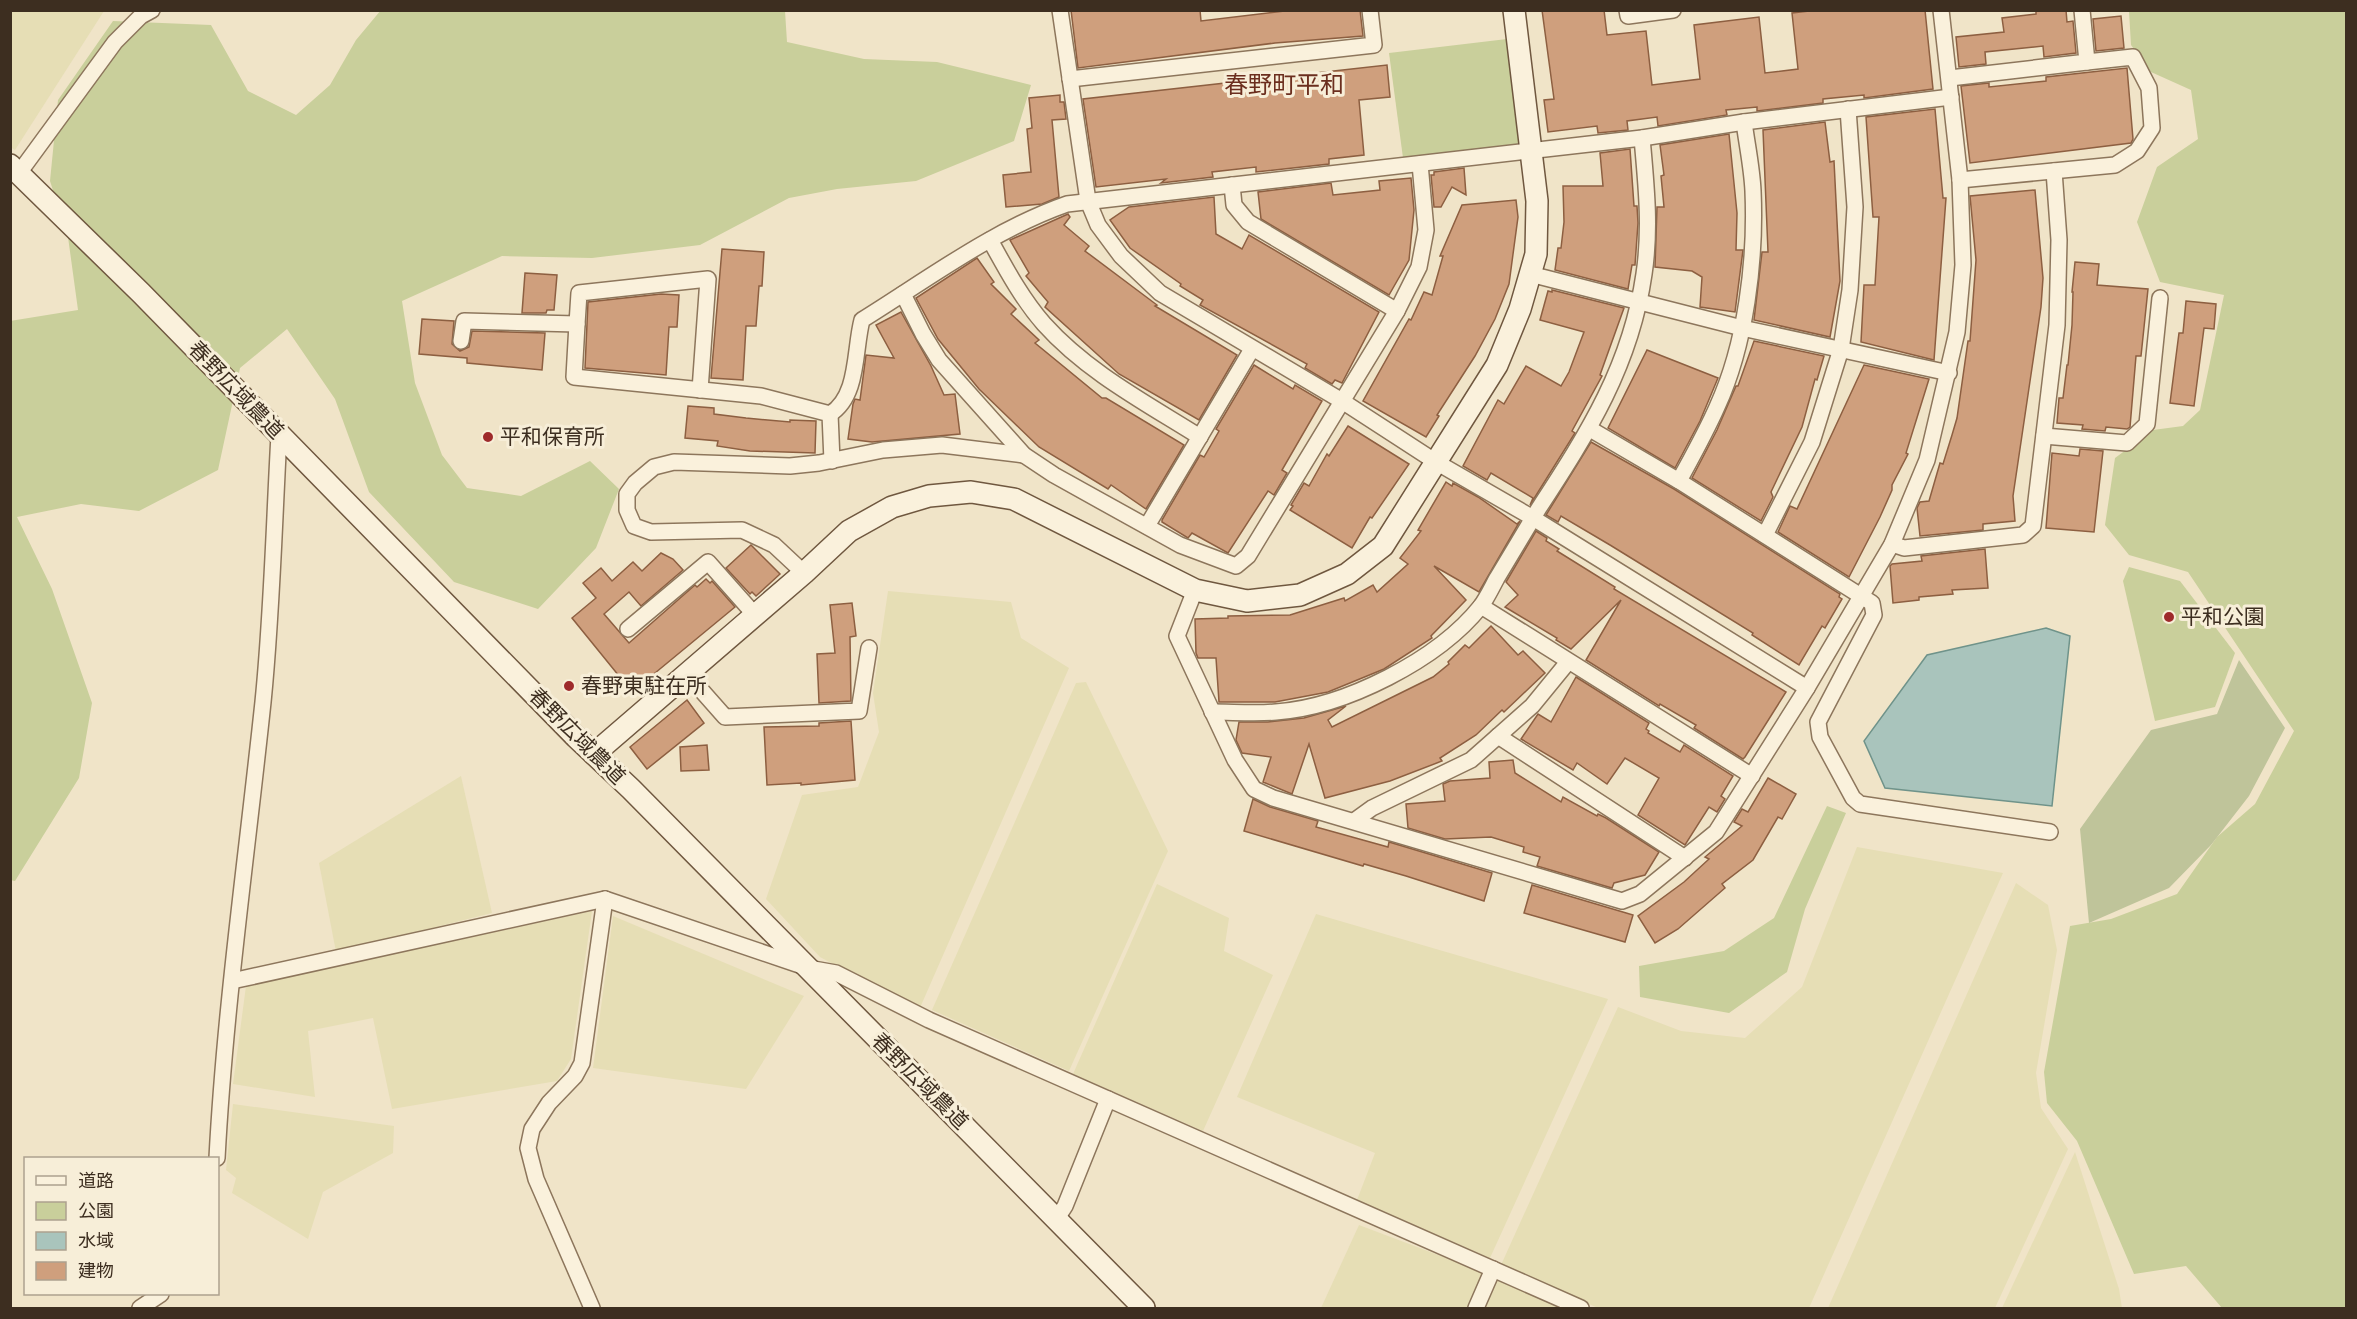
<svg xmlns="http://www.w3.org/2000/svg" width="2357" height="1319" font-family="'Libre Baskerville','Noto Sans JP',serif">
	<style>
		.farmland { fill: #e6deb5 }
		.green { fill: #c9cf9b }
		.cemetery { fill: #bfc49a }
		.water { fill: #a9c4bc; stroke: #6f938a; stroke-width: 1.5 }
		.building { fill: #cf9f7d; stroke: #8d5f41; stroke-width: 1.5 }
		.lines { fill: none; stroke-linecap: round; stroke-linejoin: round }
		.street-casing { stroke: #8d765c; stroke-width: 18 }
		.secondary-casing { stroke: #6f573f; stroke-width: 24 }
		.street { stroke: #faf1dc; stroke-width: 15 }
		.secondary { stroke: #faf1dc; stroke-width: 21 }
		.poi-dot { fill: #9e2a2b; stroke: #f7eed8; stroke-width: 2 }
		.labels { text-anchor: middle; stroke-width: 6; stroke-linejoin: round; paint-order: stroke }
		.street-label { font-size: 21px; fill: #3d2e20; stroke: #f7eed8 }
		.poi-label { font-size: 21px; fill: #3d2e20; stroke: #f7eed8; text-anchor: start }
		.quarter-label { font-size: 24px; fill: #6b2e1e; stroke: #f7eed8 }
	</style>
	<rect width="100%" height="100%" fill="#f0e4c8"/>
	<!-- farmland -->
	<g class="farmland">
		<polygon points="10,11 104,11 15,150 10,147"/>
		<polygon points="888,591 1011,602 1021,638 1069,668 919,1010 820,957 766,899 802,795 858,787 879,732 873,693"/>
		<polygon points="1086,682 1168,851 1069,1071 932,1010 1076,683"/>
		<polygon points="461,776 492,913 336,952 319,863"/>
		<polygon points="1857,847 2003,873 1809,1308 1598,1308 1501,1265 1618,1007 1681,1031 1745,1038 1802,987"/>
		<polygon points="2016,883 2048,905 2057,950 2036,1073 2041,1108 2068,1149 1995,1308 1828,1308"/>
		<polygon points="1157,884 1229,918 1224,951 1273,975 1203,1131 1073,1074"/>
		<polygon points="592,911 571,1059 557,1081 392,1109 373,1018 308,1031 315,1097 233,1084 246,986"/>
		<polygon points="1316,914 1608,999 1490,1258 1357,1200 1375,1153 1237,1097"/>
		<polygon points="613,916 804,996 746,1089 593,1068"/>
		<polygon points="233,1104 394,1126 393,1153 323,1192 308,1239 232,1193 236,1178 226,1170"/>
		<polygon points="2075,1152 2119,1289 2122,1308 2002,1308"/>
		<polygon points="1359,1225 1483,1272 1467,1308 1321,1308"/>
		<polygon points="1497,1279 1562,1308 1485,1308"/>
	</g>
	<!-- green -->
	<g class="green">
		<polygon points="381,10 785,11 787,42 864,59 937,62 1031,85 1014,141 916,181 837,189 789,198 700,245 592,258 502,256 402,301 415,383 442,455 467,488 521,496 590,461 619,489 596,548 538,609 454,582 369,492 335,399 287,329 240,368 218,470 139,511 81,504 17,517 52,589 92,703 79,778 15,881 10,880 10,321 78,310 68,237 50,181 58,100 113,21 211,25 248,91 296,115 330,85 356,40"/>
		<polygon points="2129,11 2346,11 2346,1308 2222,1308 2186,1266 2134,1274 2077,1141 2047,1103 2044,1072 2070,926 2111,919 2177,894 2217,837 2255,804 2294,731 2188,572 2129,555 2105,525 2115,458 2153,430 2183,426 2200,410 2224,295 2160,282 2137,222 2157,167 2198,139 2191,90 2151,72 2131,45"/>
		<polygon points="1507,39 1520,144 1403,158 1389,53"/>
		<polygon points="2129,567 2180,581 2235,653 2215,707 2155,721 2123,581"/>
		<polygon points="1827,806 1846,813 1805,909 1787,972 1729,1013 1640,997 1639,966 1724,951 1774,918"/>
	</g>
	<!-- cemetery -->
	<polygon class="cemetery" points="2239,660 2285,728 2249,796 2211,845 2169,888 2089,923 2080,829 2151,730 2217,714"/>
	<!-- water -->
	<polygon class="water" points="2046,628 2070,636 2052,806 1885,788 1864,741 1927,655"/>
	<!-- building -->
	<g class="building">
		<polygon points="1071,10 1200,10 1201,21 1293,10 1360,10 1363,36 1275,43 1078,68"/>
		<polygon points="1542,10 1604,10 1607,35 1646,31 1652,85 1700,79 1694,25 1759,17 1765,73 1798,69 1792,13 1818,10 1925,10 1933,89 1864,98 1864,95 1823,99 1823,103 1757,111 1757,107 1726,110 1727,115 1658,126 1657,117 1627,121 1628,130 1598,133 1597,126 1548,132 1544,100 1554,99"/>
		<polygon points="2036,10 2066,10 2067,22 2073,21 2076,53 2044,57 2043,46 1985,52 1986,64 1959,67 1956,37 2004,32 2002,18 2036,14"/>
		<polygon points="2121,16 2124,48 2096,51 2093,19"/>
		<polygon points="1387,65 1390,97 1359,100 1364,155 1329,159 1329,164 1256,172 1256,167 1212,172 1213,177 1161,183 1166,179 1096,187 1083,99 1261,79 1289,78 1289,76"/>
		<polygon points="2127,68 2133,139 2131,143 1970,163 1961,86 1989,83 1989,87 2046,81 2046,77"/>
		<polygon points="1060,95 1060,102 1064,102 1066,119 1052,120 1059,197 1042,204 1006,207 1003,175 1031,172 1027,129 1032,128 1029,98"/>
		<polygon points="1935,109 1943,198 1946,198 1934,360 1861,342 1864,285 1875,285 1879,217 1873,217 1866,117"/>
		<polygon points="1825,122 1830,162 1834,161 1840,281 1830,337 1754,320 1762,252 1768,252 1763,130"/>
		<polygon points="1729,134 1737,213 1736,250 1743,250 1735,312 1700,307 1702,277 1692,271 1655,267 1657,207 1664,207 1661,176 1664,175 1660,145"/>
		<polygon points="1630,149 1634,206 1637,206 1638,223 1635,265 1632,265 1628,289 1555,270 1558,248 1561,248 1564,222 1563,186 1603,186 1600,153"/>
		<polygon points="1464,168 1466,195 1452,187 1441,207 1434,207 1431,175 1434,175 1434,172"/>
		<polygon points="1411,178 1414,210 1409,260 1389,295 1261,219 1258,192 1331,183 1333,195 1380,190 1379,181"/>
		<polygon points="2035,190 2043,278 2041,307 2013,496 2015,521 1983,524 1983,530 1920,536 1917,508 1920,502 1929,501 1940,463 1943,464 1952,435 1957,418 1968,341 1970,341 1976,260 1970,196"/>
		<polygon points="1214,197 1216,234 1242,249 1249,235 1379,312 1342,383 1335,380 1332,384 1305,368 1307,364 1200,305 1203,300 1180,286 1181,284 1130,248 1110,220 1129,207"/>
		<polygon points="1516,200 1518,217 1509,284 1495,319 1475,356 1437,415 1439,416 1426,437 1363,401 1409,319 1411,320 1424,292 1432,295 1443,256 1440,256 1462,205"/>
		<polygon points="1068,214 1070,217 1064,225 1089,246 1085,251 1157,305 1155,306 1237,355 1199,420 1119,374 1045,307 1048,302 1026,276 1029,273 1010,240"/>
		<polygon points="722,249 764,252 762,286 759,286 756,326 746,326 743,380 711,378"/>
		<polygon points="977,258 994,282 991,284 1016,309 1011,314 1039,340 1035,343 1102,398 1106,398 1184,445 1146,509 1111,485 1108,489 1039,447 979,389 938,339 916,298"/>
		<polygon points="2075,262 2099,264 2097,285 2148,289 2141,356 2136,356 2130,427 2127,429 2106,427 2105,431 2082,429 2083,425 2057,423 2059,398 2063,398 2067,365 2068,365 2072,325 2073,292 2072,292"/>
		<polygon points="525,273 557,275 554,310 547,310 546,313 522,313"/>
		<polygon points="1552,290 1624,308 1600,375 1602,376 1572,431 1575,433 1530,505 1533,498 1491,473 1487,480 1463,466 1498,400 1504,404 1526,366 1561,386 1569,372 1584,332 1540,320 1548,291 1552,292"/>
		<polygon points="661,294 679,295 677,327 669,327 666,375 585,368 588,302"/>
		<polygon points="2186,301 2216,304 2214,329 2204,328 2194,406 2170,403 2179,333 2183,333"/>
		<polygon points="901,312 931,366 944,395 955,394 960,434 872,442 848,439 853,404 855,399 860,400 866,355 894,358 876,325"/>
		<polygon points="422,319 454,321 452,344 460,351 469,347 472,331 545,333 542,370 467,363 467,358 419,354"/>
		<polygon points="1754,341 1824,356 1817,380 1815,379 1802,427 1771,492 1773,497 1761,521 1692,478 1717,430 1736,386 1738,386"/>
		<polygon points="1647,350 1718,378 1700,421 1675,468 1608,428"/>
		<polygon points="1254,365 1293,389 1295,385 1322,401 1282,470 1287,473 1274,495 1268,491 1228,553 1192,533 1188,538 1162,522 1162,520 1200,455 1204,457 1219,431 1216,429"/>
		<polygon points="1864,365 1929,379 1906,453 1908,454 1892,485 1892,490 1880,517 1849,577 1778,532 1790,506 1797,509"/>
		<polygon points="688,406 714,408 714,414 746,418 790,422 790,420 816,421 815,453 750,451 717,446 718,441 685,438"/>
		<polygon points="1348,426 1409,464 1372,518 1370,517 1352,548 1290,510 1293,506 1291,505 1304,483 1309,486 1327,454 1329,456"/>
		<polygon points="1591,442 1674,489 1840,594 1839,597 1842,599 1825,628 1822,626 1799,665 1752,635 1753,633 1610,545 1561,516 1558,522 1546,515"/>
		<polygon points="2080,449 2103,451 2094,532 2046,528 2052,453 2079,456"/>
		<polygon points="1446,482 1452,486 1453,483 1478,497 1517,524 1520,521 1479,592 1434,566 1466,600 1431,636 1432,638 1384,669 1328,692 1275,702 1219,702 1216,658 1198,658 1196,653 1195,619 1228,618 1228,616 1290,615 1344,598 1345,601 1373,585 1377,592 1408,564 1400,558 1421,531 1418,530"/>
		<polygon points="1536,531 1547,538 1546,541 1559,549 1557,551 1615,587 1614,589 1786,692 1745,757 1743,759 1694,728 1696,725 1660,704 1659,706 1586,660 1621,600 1571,649 1556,640 1557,638 1505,607 1518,595 1506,582"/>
		<polygon points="751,545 780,574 756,596 752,592 750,594 726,568"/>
		<polygon points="1985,549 1988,588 1952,590 1953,594 1919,597 1919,600 1893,603 1890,566 1892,564 1922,561 1921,556"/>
		<polygon points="661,553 673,559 683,570 641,606 629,592 604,614 629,643 695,585 697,587 706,579 710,583 712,581 735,607 632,692 572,618 596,598 583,583 601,568 612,581 633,562 642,571"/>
		<polygon points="852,603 856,636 850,637 851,701 819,703 817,654 835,653 830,605"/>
		<polygon points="1491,626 1518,655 1523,651 1545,673 1504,712 1502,710 1476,735 1440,758 1442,761 1390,781 1325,798 1309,744 1292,794 1263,782 1271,757 1242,753 1236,740 1239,722 1268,722 1304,718 1346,706 1328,720 1332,727 1433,677 1449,664 1448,662 1465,645 1469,648"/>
		<polygon points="1576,677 1649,723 1646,729 1649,731 1648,733 1680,752 1684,745 1733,776 1721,796 1725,799 1717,812 1709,807 1685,845 1638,815 1659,778 1625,758 1607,784 1577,763 1573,770 1521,739 1538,714 1551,722"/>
		<polygon points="687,700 704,723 647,769 630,747"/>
		<polygon points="851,721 855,780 801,785 801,783 767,785 764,727 819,726 819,723"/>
		<polygon points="707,745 709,770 681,771 680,747"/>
		<polygon points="1513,760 1515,773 1561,802 1563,797 1597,816 1598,814 1606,818 1659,852 1645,875 1614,883 1612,888 1537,866 1540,857 1523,852 1524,847 1491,837 1445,839 1408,828 1406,804 1445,801 1443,784 1450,781 1490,778 1489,762"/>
		<polygon points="1768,778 1796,794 1782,819 1778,817 1753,860 1722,884 1725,888 1678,929 1655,943 1638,916 1684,882 1709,859 1705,857 1742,826 1734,822 1742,809 1748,812"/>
		<polygon points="1253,799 1270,807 1318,821 1316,827 1388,847 1389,842 1492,873 1484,901 1406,876 1364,864 1363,866 1244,831"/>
		<polygon points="1532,885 1633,915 1625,942 1524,913"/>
	</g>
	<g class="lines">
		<!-- street casing -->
		<g class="street-casing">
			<g id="street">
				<polyline points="1060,10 1088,201 1098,225 1121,256 1160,293 1342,401 1436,462 1533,518 1807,688"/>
				<polyline points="1627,10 1628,16 1673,10"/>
				<polyline points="1950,78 2087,62 2082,10"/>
				<polyline points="1070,79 1374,45 1370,10"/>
				<polyline points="19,173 115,42 141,16 152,10"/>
				<polyline points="1960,180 2115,165 2137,151 2152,128 2149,88 2133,57 2087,62"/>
				<polyline points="1232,185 1234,205 1248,222 1397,311"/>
				<path d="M990 240C1006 269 1022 299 1044 324 1087 372 1146 403 1200 437"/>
				<polyline points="1530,274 1742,328 1949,373"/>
				<polyline points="903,294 923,334 939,360 1024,455 1054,475 1180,545 1236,566 1248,556 1397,311 1419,267 1426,230 1420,164"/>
				<polyline points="577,324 574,377 761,396 830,414 832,461"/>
				<polyline points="461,341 464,321 577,324 579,293 708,279 700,390"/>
				<path d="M830 414C859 396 854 350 862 320 928 279 993 230 1067 204L1642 138 1744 122 1951 97"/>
				<polyline points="1590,429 1679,481 1872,603 1874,615 1818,722 1820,737 1853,798 1860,804 2050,832"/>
				<polyline points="2044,436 2127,443 2147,424 2160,298"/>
				<path d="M1679 481C1692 457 1706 432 1717 407 1746 344 1756 260 1753 191 1752 168 1747 145 1744 122"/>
				<polyline points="1147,526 1252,349"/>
				<polyline points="1765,535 1812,442 1841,349 1850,290 1855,207 1848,109"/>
				<polyline points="1892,544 1904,548 2023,535 2033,526 2057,325 2059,240 2054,171"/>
				<polyline points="804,573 774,545 742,530 651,532 634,526 627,510 627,494 635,483 654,467 674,462 790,466 819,463 883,450 942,445 1024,455"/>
				<polyline points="1195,590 1177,636 1235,760 1254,789 1273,798 1622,901 1640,894 1716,832 1807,688 1892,544 1927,460 1957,332 1963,265 1960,180 1941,10"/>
				<polyline points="1481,606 1752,776"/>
				<polyline points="628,629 708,562 755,615"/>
				<polyline points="687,674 725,717 859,711 869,648"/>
				<path d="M1212 712C1233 712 1255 714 1276 712 1345 707 1438 660 1481 606 1487 598 1492 587 1497 578 1511 555 1525 531 1539 508 1588 433 1631 365 1644 274 1651 228 1646 183 1642 138"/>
				<polyline points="1498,736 1685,858"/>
				<polyline points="1354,821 1372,808 1471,760 1532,706 1568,662"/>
				<polyline points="232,981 605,899 808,968 836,973 929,1020 1581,1308"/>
				<path d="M217 1158C225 1006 247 854 263 702 272 614 274 524 279 435"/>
				<polyline points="1056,1220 1065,1206 1108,1099"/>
				<polyline points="140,1308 161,1294"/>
				<polyline points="592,1308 536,1179 528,1148 532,1129 549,1103 575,1076 582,1063 605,899"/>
				<polyline points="1476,1308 1493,1269"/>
			</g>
		</g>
		<!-- secondary casing -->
		<g class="secondary-casing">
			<g id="secondary">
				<polyline points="10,165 141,293 576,737 631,789 1144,1308"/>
				<polyline points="594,754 804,573 849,531 892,507 929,496 971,492 1014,499 1195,590 1247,601 1300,595 1347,574 1383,546 1497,365 1520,309 1536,254 1537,201 1514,10"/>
			</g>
		</g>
		<!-- street -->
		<use href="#street" class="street"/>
		<!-- secondary -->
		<use href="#secondary" class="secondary"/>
	</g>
	<!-- markers -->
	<g class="poi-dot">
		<circle cx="488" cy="437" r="6"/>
		<circle cx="2169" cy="617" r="6"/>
		<circle cx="569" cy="686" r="6"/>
	</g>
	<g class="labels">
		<!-- street labels -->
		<g class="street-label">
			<text transform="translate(236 390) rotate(46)" y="7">春野広域農道</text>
			<text transform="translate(577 736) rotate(45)" y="7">春野広域農道</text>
			<text transform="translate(920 1081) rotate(45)" y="7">春野広域農道</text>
		</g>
		<!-- poi labels -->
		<g class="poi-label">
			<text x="500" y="444">平和保育所</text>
			<text x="2181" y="624">平和公園</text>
			<text x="581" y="693">春野東駐在所</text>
		</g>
		<!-- quarter labels -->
		<g class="quarter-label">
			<text x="1284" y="93">春野町平和</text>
		</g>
	</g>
	<!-- border -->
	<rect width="2357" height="1319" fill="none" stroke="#3d2e20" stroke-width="24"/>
	<!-- legend -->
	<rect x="24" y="1157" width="195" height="138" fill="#f7eed8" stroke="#ada18e" stroke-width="1.5"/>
	<rect x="36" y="1176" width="30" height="9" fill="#faf1dc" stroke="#ada18e" stroke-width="1.5"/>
	<text x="78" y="1187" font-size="18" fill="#3d2e20">道路</text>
	<rect x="36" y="1202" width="30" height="18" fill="#c9cf9b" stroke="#ada18e" stroke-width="1.5"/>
	<text x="78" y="1217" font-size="18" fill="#3d2e20">公園</text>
	<rect x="36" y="1232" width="30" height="18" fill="#a9c4bc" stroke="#ada18e" stroke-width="1.5"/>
	<text x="78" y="1247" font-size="18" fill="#3d2e20">水域</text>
	<rect x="36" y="1262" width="30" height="18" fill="#cf9f7d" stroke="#ada18e" stroke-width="1.5"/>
	<text x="78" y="1277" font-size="18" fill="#3d2e20">建物</text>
</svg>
